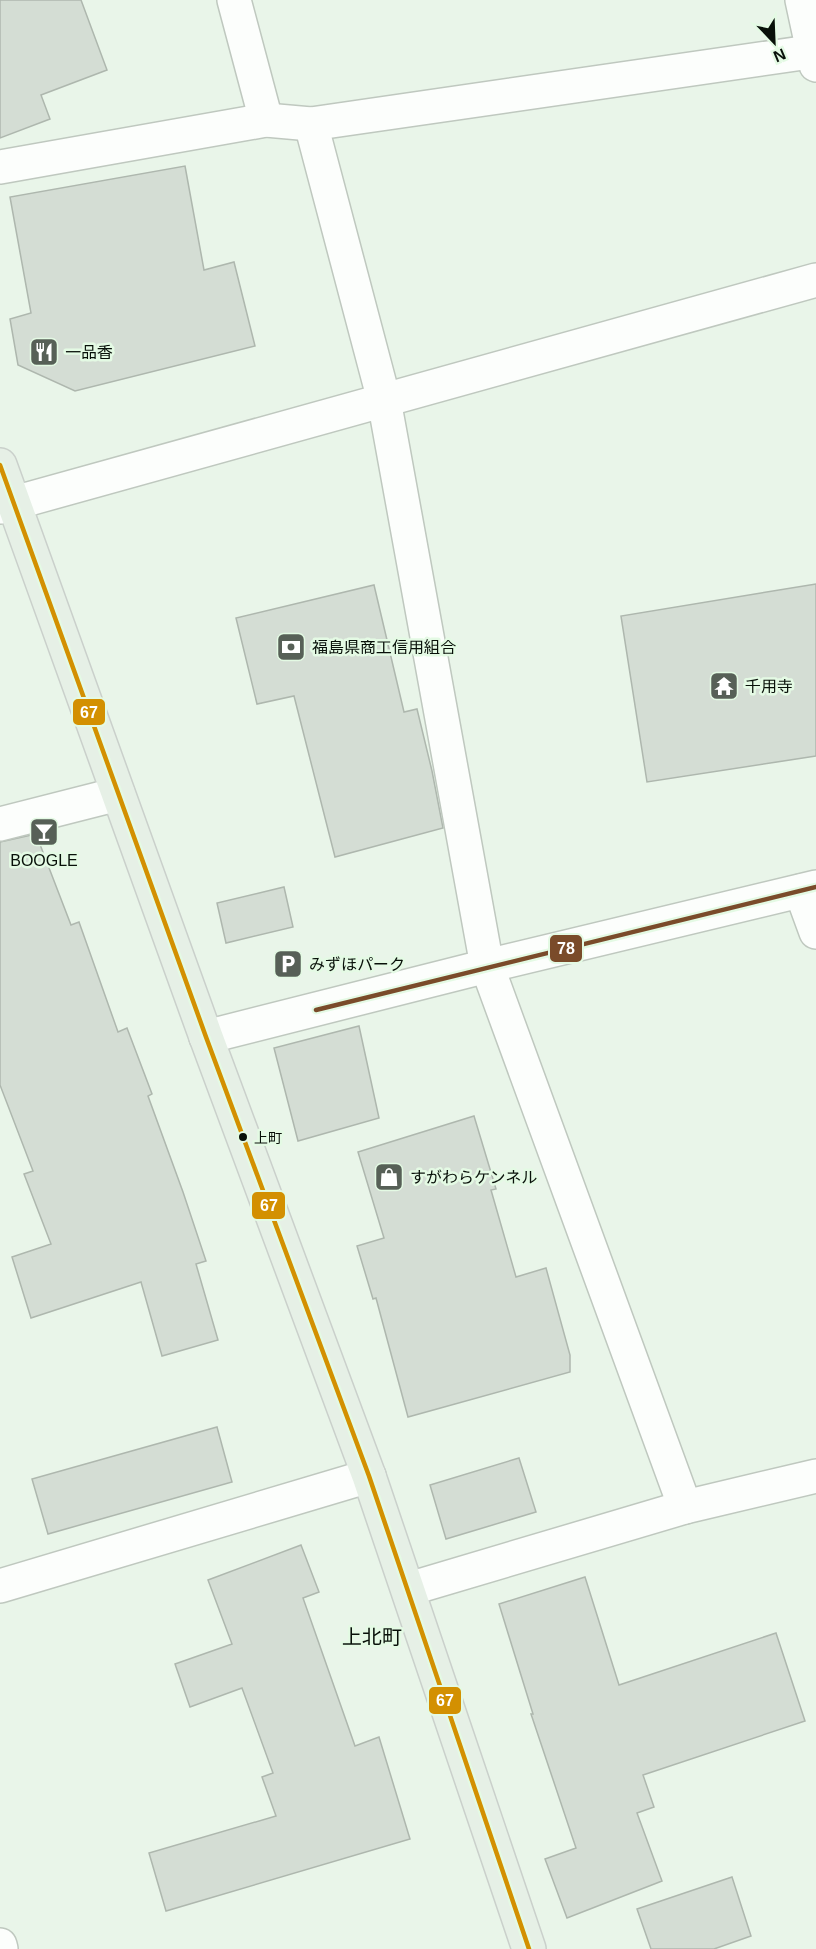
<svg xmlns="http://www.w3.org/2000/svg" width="816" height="1949" font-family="Helvetica,'Noto Sans JP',sans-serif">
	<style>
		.building { fill: #d4ddd4; stroke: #aeb7ae; stroke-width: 1.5 }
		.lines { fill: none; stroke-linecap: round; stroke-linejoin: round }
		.minor-casing { stroke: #bfc8bf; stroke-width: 36 }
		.tertiary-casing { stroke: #bfc8bf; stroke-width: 36 }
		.primary-casing { stroke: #cad0cb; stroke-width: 36 }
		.minor { stroke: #fcfefc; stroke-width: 33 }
		.tertiary { stroke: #fcfefc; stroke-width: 33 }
		.primary { stroke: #e6f0e6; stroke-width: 33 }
		.bus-1-casing { stroke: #e4fae4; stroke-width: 9 }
		.bus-2-casing { stroke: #e4fae4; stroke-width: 9 }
		.bus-1 { stroke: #d39001; stroke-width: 4.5 }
		.bus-2 { stroke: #7a4b2a; stroke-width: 4.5 }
		.bus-dot { fill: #081009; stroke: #e4fae4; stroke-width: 2 }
		.labels { text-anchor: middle; stroke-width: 5; stroke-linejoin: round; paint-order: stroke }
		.bus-label { font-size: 14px; fill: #081009; stroke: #e4fae4; text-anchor: start }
		.poi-label { font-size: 16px; fill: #081009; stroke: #e4fae4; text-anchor: start }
		.quarter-label { font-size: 20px; fill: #081009; stroke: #e4fae4 }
		.line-badge { stroke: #e4fae4; stroke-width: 2 }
		.badge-label { font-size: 16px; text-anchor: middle; font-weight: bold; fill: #fff }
	</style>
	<rect width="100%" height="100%" fill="#e9f5e9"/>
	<!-- building -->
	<g class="building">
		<polygon points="0,0 81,0 107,70 41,95 50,119 0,138"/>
		<polygon points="185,166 204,270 234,262 255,346 75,391 18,365 10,319 31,313 10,197"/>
		<polygon points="816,584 816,756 647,782 621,616"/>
		<polygon points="374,585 404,712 417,709 432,771 443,828 335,857 294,696 257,704 236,618"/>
		<polygon points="36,834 71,925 79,922 118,1032 127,1028 152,1094 148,1096 183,1192 206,1261 196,1264 218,1340 162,1356 141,1282 31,1318 12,1257 51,1244 24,1174 33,1171 0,1085 0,842"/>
		<polygon points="284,887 293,927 226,943 217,903"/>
		<polygon points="359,1026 379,1118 298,1141 274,1048"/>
		<polygon points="474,1116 496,1189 491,1190 516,1277 546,1268 570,1355 570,1372 408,1417 376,1298 373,1299 357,1246 384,1238 358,1152"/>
		<polygon points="217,1427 232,1482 48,1534 32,1479"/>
		<polygon points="519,1458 536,1512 446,1539 430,1485"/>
		<polygon points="301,1545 319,1592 303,1598 355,1746 379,1737 410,1839 166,1911 149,1853 276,1816 262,1777 273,1773 242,1688 190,1707 175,1664 232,1644 208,1580"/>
		<polygon points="585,1577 619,1685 776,1633 805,1721 643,1775 654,1807 637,1813 662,1881 567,1918 545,1859 576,1848 531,1714 533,1714 499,1604"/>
		<polygon points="732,1877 751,1936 714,1949 651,1949 637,1909"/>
	</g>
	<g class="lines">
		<!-- minor casing -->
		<g class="minor-casing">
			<g id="minor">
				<polyline points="234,0 266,120"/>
				<polyline points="802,0 816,65"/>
				<polyline points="311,124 384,400 487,966 685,1507"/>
				<polyline points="0,167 266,120 311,124 816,51"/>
				<polyline points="0,824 118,794"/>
				<polyline points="801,891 816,932"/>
				<polyline points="206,1037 487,966 816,887"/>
				<polyline points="0,1586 369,1476"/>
				<polyline points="409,1589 685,1507 816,1476"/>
				<polyline points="0,1945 1,1949"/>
			</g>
		</g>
		<!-- tertiary casing -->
		<g class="tertiary-casing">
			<polyline id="tertiary" points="0,507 816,280"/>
		</g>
		<!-- primary casing -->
		<g class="primary-casing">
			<polyline id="primary" points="0,465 206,1037 369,1476 529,1949"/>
		</g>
		<!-- minor -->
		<use href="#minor" class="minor"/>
		<!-- tertiary -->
		<use href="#tertiary" class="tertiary"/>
		<!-- primary -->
		<use href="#primary" class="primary"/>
		<!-- bus-1 casing -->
		<g class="bus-1-casing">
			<polyline id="bus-1" points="0,465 206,1037 369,1476 529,1949"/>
		</g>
		<!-- bus-2 casing -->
		<g class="bus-2-casing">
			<polyline id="bus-2" points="316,1010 816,887"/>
		</g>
		<!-- bus-1 -->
		<use href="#bus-1" class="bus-1"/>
		<!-- bus-2 -->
		<use href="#bus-2" class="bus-2"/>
	</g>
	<!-- icons -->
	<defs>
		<g id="restaurant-square" transform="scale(1.5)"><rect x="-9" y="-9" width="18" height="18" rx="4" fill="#576057" stroke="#e4fae4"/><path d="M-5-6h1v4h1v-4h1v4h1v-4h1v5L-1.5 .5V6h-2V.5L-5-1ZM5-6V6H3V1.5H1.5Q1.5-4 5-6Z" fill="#fff"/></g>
		<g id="bank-square" transform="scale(1.5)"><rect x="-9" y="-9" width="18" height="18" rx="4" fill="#576057" stroke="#e4fae4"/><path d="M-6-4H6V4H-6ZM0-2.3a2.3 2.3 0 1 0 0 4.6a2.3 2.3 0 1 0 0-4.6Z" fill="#fff"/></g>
		<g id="temple-square" transform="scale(1.5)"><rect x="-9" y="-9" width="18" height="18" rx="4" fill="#576057" stroke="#e4fae4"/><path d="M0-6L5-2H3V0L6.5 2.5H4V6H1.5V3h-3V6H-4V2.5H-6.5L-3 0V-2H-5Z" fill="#fff"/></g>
		<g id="bar-square" transform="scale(1.5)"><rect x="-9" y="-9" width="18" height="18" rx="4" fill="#576057" stroke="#e4fae4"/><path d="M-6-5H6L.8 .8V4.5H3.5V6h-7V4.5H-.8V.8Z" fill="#fff"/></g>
		<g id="parking-square" transform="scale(1.5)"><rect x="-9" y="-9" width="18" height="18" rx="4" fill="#576057" stroke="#e4fae4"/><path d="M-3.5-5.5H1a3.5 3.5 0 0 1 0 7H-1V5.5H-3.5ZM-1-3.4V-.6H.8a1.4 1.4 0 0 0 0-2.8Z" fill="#fff"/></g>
		<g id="shop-square" transform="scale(1.5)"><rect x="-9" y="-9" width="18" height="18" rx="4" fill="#576057" stroke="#e4fae4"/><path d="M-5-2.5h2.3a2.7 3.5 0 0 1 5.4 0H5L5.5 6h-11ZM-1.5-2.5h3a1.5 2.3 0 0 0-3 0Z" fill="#fff"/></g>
	</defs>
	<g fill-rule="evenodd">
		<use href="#restaurant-square" x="44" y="352"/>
		<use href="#bank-square" x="291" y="647"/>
		<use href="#temple-square" x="724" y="686"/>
		<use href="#bar-square" x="44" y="832"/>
		<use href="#parking-square" x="288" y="964"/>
		<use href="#shop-square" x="389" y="1177"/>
	</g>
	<!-- markers -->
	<circle class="bus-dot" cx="243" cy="1137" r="5"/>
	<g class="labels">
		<!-- bus labels -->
		<g class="bus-label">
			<text x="254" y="1143">上町</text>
		</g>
		<!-- poi labels -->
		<g class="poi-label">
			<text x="65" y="358">一品香</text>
			<text x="312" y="653">福島県商工信用組合</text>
			<text x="745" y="692">千用寺</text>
			<text x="44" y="866" text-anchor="middle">BOOGLE</text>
			<text x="309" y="970">みずほパーク</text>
			<text x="410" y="1183">すがわらケンネル</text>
		</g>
		<!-- quarter labels -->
		<g class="quarter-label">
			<text x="372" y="1644">上北町</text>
		</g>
	</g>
	<g class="line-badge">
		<rect x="72" y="698" width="34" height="28" rx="6" fill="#d39001"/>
		<rect x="549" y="934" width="34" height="29" rx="6" fill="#7a4b2a"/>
		<rect x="251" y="1191" width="35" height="29" rx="6" fill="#d39001"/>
		<rect x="428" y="1686" width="34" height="29" rx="6" fill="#d39001"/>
	</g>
	<g class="badge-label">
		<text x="89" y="718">67</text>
		<text x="566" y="954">78</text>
		<text x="269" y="1211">67</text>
		<text x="445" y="1706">67</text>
	</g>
	<!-- north arrow -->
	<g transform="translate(774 42) rotate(157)" stroke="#e4fae4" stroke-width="4.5" paint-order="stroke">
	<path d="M0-4.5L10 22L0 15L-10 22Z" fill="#081009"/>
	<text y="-9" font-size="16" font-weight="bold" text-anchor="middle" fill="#081009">N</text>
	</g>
</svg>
